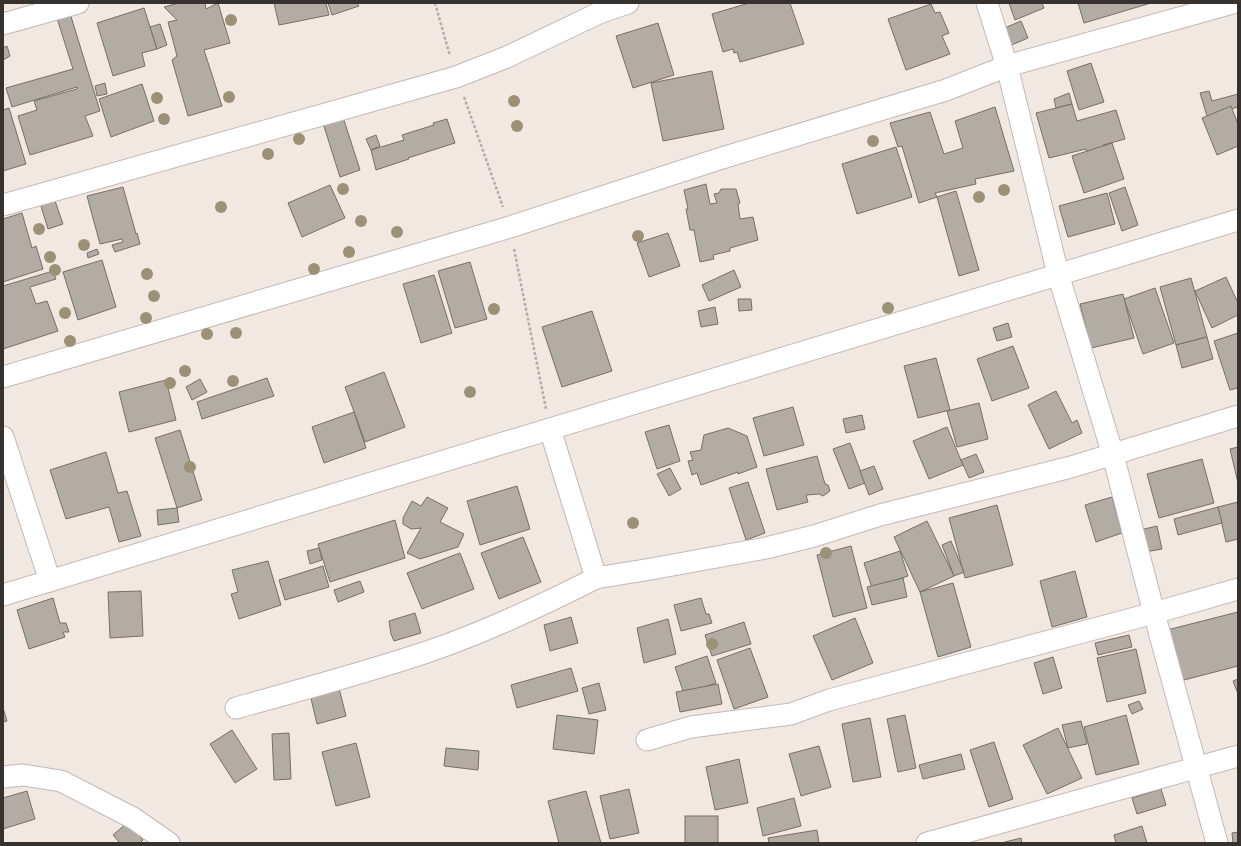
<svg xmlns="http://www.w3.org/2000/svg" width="1241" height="846" font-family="'Alegreya Sans',sans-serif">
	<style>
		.building { fill: #b3aca4; stroke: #756f67 }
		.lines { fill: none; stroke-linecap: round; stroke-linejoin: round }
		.minor-casing { stroke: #c3b9b4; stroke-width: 23 }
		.path { stroke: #b5aca8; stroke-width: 2.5; stroke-dasharray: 3 2; stroke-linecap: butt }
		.minor { stroke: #fff; stroke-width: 21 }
		.tree { fill: #9c9175 }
	</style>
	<rect width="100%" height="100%" fill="#f2e8e2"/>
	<!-- building -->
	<g class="building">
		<polygon points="179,3 205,3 206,9 218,3 230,43 204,50 222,106 188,116 172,60 177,56 168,22 177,20 164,7"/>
		<polygon points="274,3 326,3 329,15 279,25"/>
		<polygon points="328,3 357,3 359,6 332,15"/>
		<polygon points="749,3 790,3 804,44 740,62 737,52 734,53 733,49 723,52 712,14"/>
		<polygon points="1009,3 1042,3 1044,8 1015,20"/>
		<polygon points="1078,3 1151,3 1084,23"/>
		<polygon points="931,4 935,13 940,12 949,33 942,36 950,54 906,70 888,19"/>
		<polygon points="144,8 157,49 142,53 145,66 113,76 97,23"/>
		<polygon points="69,10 100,111 85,116 93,136 30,155 18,116 37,110 34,101 77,89 77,87 12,107 6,88 73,69 56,15"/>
		<polygon points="1021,21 1028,38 1007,47 1000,30"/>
		<polygon points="658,23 674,75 633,88 616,36"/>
		<polygon points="160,24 167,45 157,49 150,27"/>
		<polygon points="7,46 10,56 3,60 3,48"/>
		<polygon points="1091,63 1104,102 1079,110 1067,71"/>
		<polygon points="712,71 724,129 663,141 651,83"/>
		<polygon points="105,83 107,94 97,96 95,86"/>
		<polygon points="142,84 154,121 111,137 99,99"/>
		<polygon points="1209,91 1212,101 1238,94 1238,107 1207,116 1200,93"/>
		<polygon points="1069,93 1072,104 1056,108 1054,99"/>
		<polygon points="1072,104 1077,121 1116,110 1125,139 1103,145 1104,147 1087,153 1086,149 1049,158 1036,113"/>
		<polygon points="1231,106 1238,124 1238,146 1217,155 1202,118"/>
		<polygon points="995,107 1014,171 975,179 976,184 935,193 937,197 919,203 902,146 898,147 890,123 930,112 944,154 963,148 955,121"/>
		<polygon points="9,108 26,164 3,171 3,110"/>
		<polygon points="342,114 360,170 340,177 322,120"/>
		<polygon points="447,119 455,143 408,158 409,159 376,170 371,150 404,140 402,135 434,125 433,123"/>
		<polygon points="376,135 380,146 371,150 366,139"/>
		<polygon points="1112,143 1124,179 1084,193 1072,156"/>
		<polygon points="896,147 912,197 857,214 842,164"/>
		<polygon points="706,184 710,204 717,203 714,194 719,193 721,189 736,189 740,203 738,204 740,219 753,217 758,240 730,248 730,251 713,255 714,259 700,262 694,230 690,230 686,209 688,209 684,190"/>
		<polygon points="330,185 345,218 302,237 288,203"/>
		<polygon points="123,187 136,234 137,233 140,244 115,252 112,245 123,242 122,239 100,244 87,196"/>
		<polygon points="1125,187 1138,225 1122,231 1109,193"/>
		<polygon points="956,191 979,270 959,276 937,197"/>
		<polygon points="1107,193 1115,224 1068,237 1059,206"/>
		<polygon points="54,198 63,224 48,229 40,203"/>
		<polygon points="22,213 32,248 36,246 43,269 3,282 3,219"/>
		<polygon points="668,233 680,266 649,277 637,243"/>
		<polygon points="97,249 99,254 88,258 87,253"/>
		<polygon points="102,260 116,307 78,320 63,272"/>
		<polygon points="470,262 487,319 455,328 438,271"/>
		<polygon points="734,270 741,287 709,301 702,285"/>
		<polygon points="53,271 56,279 30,287 36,304 47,301 58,331 3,349 3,286"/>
		<polygon points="434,275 452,333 421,343 403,284"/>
		<polygon points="1226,277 1238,303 1238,315 1212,328 1195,291"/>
		<polygon points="1191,278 1207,337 1176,345 1160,287"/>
		<polygon points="1155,288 1174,343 1143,354 1124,299"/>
		<polygon points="1123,294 1134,338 1091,348 1080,304"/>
		<polygon points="738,299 751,299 752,310 739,311"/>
		<polygon points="715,307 718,324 701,327 698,311"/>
		<polygon points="592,311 612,371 562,387 542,327"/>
		<polygon points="1008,323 1012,337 997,341 993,328"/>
		<polygon points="1238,333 1238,388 1230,390 1214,341"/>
		<polygon points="1207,337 1213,359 1182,368 1176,345"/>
		<polygon points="1013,346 1029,388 992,401 977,359"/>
		<polygon points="936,358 950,410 918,418 904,366"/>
		<polygon points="384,372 405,427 365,442 345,387"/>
		<polygon points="267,378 274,396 202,419 197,402"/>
		<polygon points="200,379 207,392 192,400 186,387"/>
		<polygon points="166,380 176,420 129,432 119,392"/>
		<polygon points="1056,391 1072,423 1077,420 1082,433 1049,449 1028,405"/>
		<polygon points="979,403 988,439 957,447 947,411"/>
		<polygon points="793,407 804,445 764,456 753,418"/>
		<polygon points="354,412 366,448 324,463 312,427"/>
		<polygon points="862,415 865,429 846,433 843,419"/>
		<polygon points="669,425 680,461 657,469 645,432"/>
		<polygon points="947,427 963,465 929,479 913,441"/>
		<polygon points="728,428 747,436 757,467 738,474 738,472 701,485 697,473 692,475 688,461 693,460 690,452 701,450 704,435"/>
		<polygon points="180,430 202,500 177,508 155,438"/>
		<polygon points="850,443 865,483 849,489 833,449"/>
		<polygon points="1238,447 1238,483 1230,449"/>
		<polygon points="106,452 118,493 127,491 141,536 119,542 109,507 66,519 50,470"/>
		<polygon points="976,454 984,472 969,478 961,460"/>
		<polygon points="817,456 825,484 828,485 830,491 823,496 819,494 806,495 808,502 777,510 766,469"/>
		<polygon points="1202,459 1214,503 1159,518 1147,474"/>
		<polygon points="874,466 883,489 869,495 860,471"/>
		<polygon points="670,468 681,489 669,496 657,474"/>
		<polygon points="748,482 765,533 746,540 729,488"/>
		<polygon points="517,486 530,529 480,545 467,501"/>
		<polygon points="427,497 448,508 440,522 464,534 458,547 420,559 407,553 421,528 411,529 403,524 403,518 412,501 421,506"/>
		<polygon points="1112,497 1122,533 1096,542 1085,505"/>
		<polygon points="1238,502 1238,539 1226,542 1218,507"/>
		<polygon points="997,505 1013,565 965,578 949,518"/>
		<polygon points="1218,507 1222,523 1178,535 1174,519"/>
		<polygon points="177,508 179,522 158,525 157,510"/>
		<polygon points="395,520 405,558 330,582 318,544"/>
		<polygon points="927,521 954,576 920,592 894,537"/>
		<polygon points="1157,526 1162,549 1145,552 1140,530"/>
		<polygon points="523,537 541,582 499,599 481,553"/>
		<polygon points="951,541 964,572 954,576 942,545"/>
		<polygon points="851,546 867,608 833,617 817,555"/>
		<polygon points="319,548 322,560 310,564 307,551"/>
		<polygon points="900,551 908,576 872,588 864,563"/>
		<polygon points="460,553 474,589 422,609 407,573"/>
		<polygon points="268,561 281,605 239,619 231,594 238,592 232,570"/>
		<polygon points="323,566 329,587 285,600 279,580"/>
		<polygon points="1075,571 1087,617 1052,627 1040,581"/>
		<polygon points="903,578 907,597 872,605 867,587"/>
		<polygon points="360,581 364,592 338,602 334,590"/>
		<polygon points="953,583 971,647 938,657 920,592"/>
		<polygon points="141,591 143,636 110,638 108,592"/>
		<polygon points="53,598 60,623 66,623 69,632 63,632 65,637 29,649 17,610"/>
		<polygon points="701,598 706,614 709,614 712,623 681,631 674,605"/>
		<polygon points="1238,612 1238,666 1180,681 1167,630"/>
		<polygon points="415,613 421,633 394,641 391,634 389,621"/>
		<polygon points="571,617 578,643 550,651 544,625"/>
		<polygon points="855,618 873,663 832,680 813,636"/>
		<polygon points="668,619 676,654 644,663 637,628"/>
		<polygon points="744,622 751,644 712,656 705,635"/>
		<polygon points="1129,635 1132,647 1098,655 1095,643"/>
		<polygon points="750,648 768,697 734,709 717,660"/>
		<polygon points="1136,649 1146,693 1107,702 1097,658"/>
		<polygon points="707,656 716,683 684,694 675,667"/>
		<polygon points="1053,657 1062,688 1043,694 1034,663"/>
		<polygon points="571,668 578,691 517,708 511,685"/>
		<polygon points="1238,679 1238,694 1233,681"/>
		<polygon points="599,683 606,710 589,714 582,688"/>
		<polygon points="338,684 346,716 317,724 309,690"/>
		<polygon points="718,684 722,704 680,712 676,692"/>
		<polygon points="1139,701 1143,709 1132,714 1128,705"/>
		<polygon points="3,708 7,721 3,722"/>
		<polygon points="557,715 598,720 594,754 553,749"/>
		<polygon points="905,715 916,768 898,772 887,719"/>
		<polygon points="1126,715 1139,764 1096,775 1084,727"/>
		<polygon points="870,718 881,777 853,782 842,724"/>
		<polygon points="1081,721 1087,744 1068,748 1062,725"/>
		<polygon points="1058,728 1082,778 1047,794 1023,745"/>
		<polygon points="232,730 257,769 235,783 210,744"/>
		<polygon points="289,733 291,779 274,780 272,734"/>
		<polygon points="994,742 1013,799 989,807 970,750"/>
		<polygon points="356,743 370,797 336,806 322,752"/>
		<polygon points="819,746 831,787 801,796 789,754"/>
		<polygon points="446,748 479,751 478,770 444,766"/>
		<polygon points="961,754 965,769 923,779 919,765"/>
		<polygon points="739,759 748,803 715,810 706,767"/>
		<polygon points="629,789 639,833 610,839 600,796"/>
		<polygon points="1161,789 1166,805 1137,814 1132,798"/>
		<polygon points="27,791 35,819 3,829 3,798"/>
		<polygon points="586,791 601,843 559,843 548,801"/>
		<polygon points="794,798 801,826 763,836 757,808"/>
		<rect x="685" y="816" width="33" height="27"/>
		<polygon points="127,823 143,840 140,843 120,843 113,835"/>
		<polygon points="1142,826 1147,843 1116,843 1114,835"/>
		<polygon points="817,830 819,843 769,843 768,838"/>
		<polygon points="1238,832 1238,843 1233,843 1232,833"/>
		<polygon points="1021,838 1022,843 1001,843"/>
	</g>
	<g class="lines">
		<!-- minor casing -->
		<g class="minor-casing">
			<g id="minor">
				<polyline points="987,3 1007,66 1058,274 1113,455 1154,613 1217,843"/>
				<polyline points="3,24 78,3"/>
				<polyline points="3,205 456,77 507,57 599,13 628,3"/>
				<polyline points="3,377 510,227 722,158 946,90 1007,66 1233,3"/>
				<polyline points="550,429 596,578 651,569 766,548 814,536 880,515 1071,467 1238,416"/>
				<polyline points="3,437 50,581"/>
				<polyline points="3,595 1238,220"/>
				<path d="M236 708C300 690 364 673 427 652 486 632 541 606 596 578"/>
				<polyline points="647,740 691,727 791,714 829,700 1154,613 1238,589"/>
				<polyline points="3,777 23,775 61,781 133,818 169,843"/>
				<polyline points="927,843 1238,756"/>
			</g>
		</g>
		<!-- path -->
		<g class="path">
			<polyline points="435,3 450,56"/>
			<polyline points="464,97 503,207"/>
			<polyline points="514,249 546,409"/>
		</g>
		<!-- minor -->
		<use href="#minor" class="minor"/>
	</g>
	<!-- trees -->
	<g class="tree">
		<circle cx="231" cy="20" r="6"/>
		<circle cx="229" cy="97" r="6"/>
		<circle cx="157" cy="98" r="6"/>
		<circle cx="514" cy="101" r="6"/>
		<circle cx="164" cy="119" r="6"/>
		<circle cx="517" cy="126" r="6"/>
		<circle cx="299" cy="139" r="6"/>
		<circle cx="873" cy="141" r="6"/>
		<circle cx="268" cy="154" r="6"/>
		<circle cx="343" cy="189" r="6"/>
		<circle cx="1004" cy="190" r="6"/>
		<circle cx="979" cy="197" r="6"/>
		<circle cx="221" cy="207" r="6"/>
		<circle cx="361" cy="221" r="6"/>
		<circle cx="39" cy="229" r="6"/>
		<circle cx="397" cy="232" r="6"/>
		<circle cx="638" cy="236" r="6"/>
		<circle cx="84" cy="245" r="6"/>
		<circle cx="349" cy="252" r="6"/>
		<circle cx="50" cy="257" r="6"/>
		<circle cx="314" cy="269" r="6"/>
		<circle cx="55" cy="270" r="6"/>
		<circle cx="147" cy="274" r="6"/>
		<circle cx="154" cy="296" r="6"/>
		<circle cx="888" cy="308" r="6"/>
		<circle cx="494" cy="309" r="6"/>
		<circle cx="65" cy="313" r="6"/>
		<circle cx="146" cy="318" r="6"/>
		<circle cx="236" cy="333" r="6"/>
		<circle cx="207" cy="334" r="6"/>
		<circle cx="70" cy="341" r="6"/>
		<circle cx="185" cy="371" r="6"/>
		<circle cx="233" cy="381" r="6"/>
		<circle cx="170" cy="383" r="6"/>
		<circle cx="470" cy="392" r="6"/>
		<circle cx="190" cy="467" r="6"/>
		<circle cx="633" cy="523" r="6"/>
		<circle cx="826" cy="553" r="6"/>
		<circle cx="712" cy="644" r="6"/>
	</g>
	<!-- border -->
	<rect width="1241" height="846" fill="none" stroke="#363230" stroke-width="8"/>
</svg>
